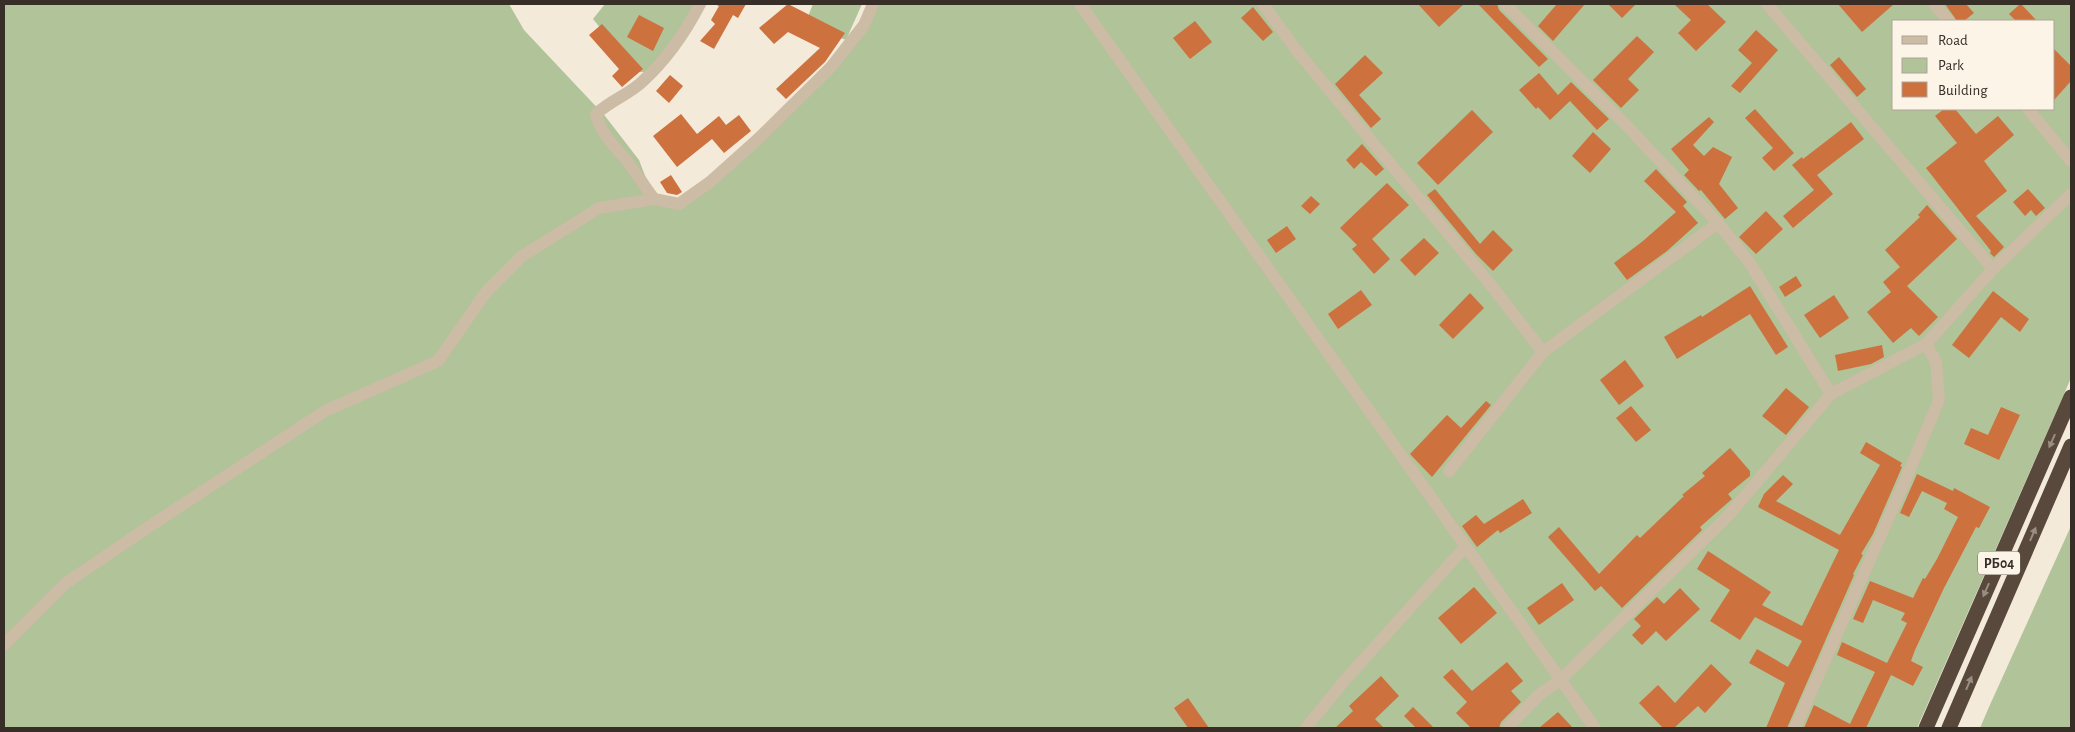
<svg xmlns="http://www.w3.org/2000/svg" width="2075" height="732" font-family="'Alegreya Sans',sans-serif">
	<style>
		.green { fill: #b0c399; fill-rule: evenodd }
		.building { fill: #cd713e }
		.lines { fill: none; stroke-linecap: round; stroke-linejoin: round }
		.minor { stroke: #ccbba5; stroke-width: 12 }
		.highway { stroke: #59493d; stroke-width: 15 }
		.oneway { fill: #9a8d81 }
		.labels { text-anchor: middle; stroke-width: 5; stroke-linejoin: round; paint-order: stroke }
		.shield { fill: #fbf4e7; stroke: #726961; stroke-width: 1 }
		.shield-label { font-size: 14px; font-weight: bold; fill: #372e27 }
	</style>
	<rect width="100%" height="100%" fill="#f3eada"/>
	<!-- green -->
	<g class="green">
		<path d="M4 4H509L524 30 605 116 639 160 654 199 679 204 831 67 873 4H2071V378L1917 728H4ZM1894 21H2054V109H1894Z"/>
		<polygon points="605,4 700,4 657,72 636,72 593,19"/>
		<polygon points="813,4 862,4 846,40 805,24"/>
		<polygon points="2071,526 2071,728 1980,728 1989,707"/>
	</g>
	<!-- building -->
	<g class="building">
		<polygon points="714,4 746,4 738,18 733,15 714,49 700,41 715,24 711,20 719,6"/>
		<polygon points="788,4 845,33 825,62 786,99 776,89 820,48 788,32 774,44 759,28"/>
		<polygon points="1418,4 1464,4 1439,27"/>
		<polygon points="1478,4 1497,4 1499,10 1548,59 1539,67"/>
		<polygon points="1557,4 1585,4 1553,41 1538,26"/>
		<polygon points="1608,4 1636,4 1622,18"/>
		<polygon points="1674,4 1707,4 1726,22 1696,51 1678,33 1691,20"/>
		<polygon points="1838,4 1894,4 1862,32"/>
		<polygon points="1945,4 1966,4 1974,13 1964,21 1957,21"/>
		<polygon points="2020,4 2021,4 2037,21 2016,21 2009,14"/>
		<polygon points="1253,7 1273,32 1263,41 1241,18"/>
		<polygon points="639,15 664,28 653,51 627,37"/>
		<polygon points="1195,21 1212,42 1190,59 1173,38"/>
		<polygon points="602,24 643,69 622,87 612,76 619,69 589,35"/>
		<polygon points="1756,30 1778,50 1740,93 1731,86 1752,63 1738,50"/>
		<polygon points="1637,36 1654,52 1628,79 1639,90 1621,108 1593,80"/>
		<polygon points="2054,49 2071,66 2071,81 2054,100"/>
		<polygon points="1365,55 1383,73 1359,95 1381,119 1371,128 1335,84"/>
		<polygon points="1839,57 1866,89 1857,97 1830,65"/>
		<polygon points="1539,73 1558,95 1571,82 1609,119 1597,130 1570,101 1550,120 1538,107 1536,109 1519,90"/>
		<polygon points="670,75 683,86 669,103 656,91"/>
		<polygon points="1755,109 1794,153 1774,171 1762,158 1773,148 1745,118"/>
		<polygon points="1944,109 1955,109 1976,134 1998,116 2014,135 1984,161 2007,191 1976,216 2004,247 1994,257 1990,253 1991,251 1926,168 1957,143 1935,116"/>
		<polygon points="1472,110 1493,132 1438,185 1417,163"/>
		<polygon points="681,114 697,134 719,116 726,125 739,115 751,131 724,153 712,139 677,167 653,136"/>
		<polygon points="1709,117 1714,122 1693,145 1704,156 1713,147 1732,157 1719,184 1738,208 1725,219 1701,190 1699,191 1684,175 1689,170 1671,149"/>
		<polygon points="1851,122 1864,139 1817,175 1833,194 1793,228 1783,216 1814,190 1792,165 1802,157 1803,159"/>
		<polygon points="1593,132 1611,149 1590,173 1572,156"/>
		<polygon points="1362,144 1384,169 1376,176 1361,162 1354,169 1346,160"/>
		<polygon points="1656,169 1687,202 1683,206 1698,223 1667,251 1627,280 1614,263 1643,241 1676,212 1644,181"/>
		<polygon points="671,175 682,192 677,195 667,193 660,182"/>
		<polygon points="1387,183 1409,205 1372,239 1390,259 1374,274 1352,249 1357,245 1340,228"/>
		<polygon points="1435,189 1480,244 1493,230 1513,250 1493,271 1476,254 1427,195"/>
		<polygon points="2028,189 2045,208 2036,216 2031,210 2025,216 2013,202"/>
		<polygon points="1311,196 1320,204 1310,214 1301,206"/>
		<polygon points="1927,205 1957,239 1907,286 1938,317 1919,336 1911,328 1893,343 1867,312 1891,292 1883,282 1900,267 1885,250 1920,217 1918,215"/>
		<polygon points="1766,211 1783,229 1756,254 1739,237"/>
		<polygon points="1287,226 1296,239 1276,253 1267,240"/>
		<polygon points="1424,238 1439,253 1415,276 1400,260"/>
		<polygon points="1796,276 1802,286 1785,297 1779,287"/>
		<polygon points="1750,286 1788,347 1776,355 1750,314 1677,359 1664,337 1701,315 1702,317"/>
		<polygon points="1361,290 1372,305 1338,329 1328,314"/>
		<polygon points="1993,291 2029,319 2020,332 2001,317 1969,358 1952,345"/>
		<polygon points="1470,293 1484,308 1453,339 1439,325"/>
		<polygon points="1834,295 1849,318 1820,338 1804,315"/>
		<polygon points="1882,345 1884,357 1871,364 1838,371 1835,355"/>
		<polygon points="1625,360 1644,386 1619,405 1600,380"/>
		<polygon points="1786,388 1809,407 1786,435 1762,416"/>
		<polygon points="1486,401 1491,405 1432,477 1410,454 1447,415 1461,428"/>
		<polygon points="1631,406 1651,430 1636,442 1616,418"/>
		<polygon points="2001,407 2020,415 1999,460 1964,444 1971,428 1988,435"/>
		<polygon points="1866,442 1902,463 1900,466 1902,467 1873,534 1861,554 1863,555 1853,574 1854,575 1787,728 1766,728 1785,683 1749,663 1757,649 1788,667 1802,641 1755,617 1740,640 1710,621 1730,590 1697,569 1708,551 1771,592 1762,605 1802,626 1839,550 1758,507 1764,494 1783,475 1793,484 1776,501 1840,535 1880,465 1860,453"/>
		<polygon points="1730,448 1750,471 1750,476 1728,494 1732,499 1700,527 1702,530 1622,608 1601,586 1595,591 1548,537 1559,527 1599,574 1637,535 1640,538 1684,496 1682,495 1705,476 1702,473"/>
		<polygon points="1917,474 1953,491 1954,488 1990,507 1979,528 1976,527 1944,588 1915,650 1911,661 1923,667 1913,686 1891,675 1866,728 1804,728 1814,705 1850,724 1875,672 1837,655 1842,642 1887,663 1907,623 1901,620 1905,613 1873,600 1863,623 1853,619 1870,581 1913,598 1923,578 1925,579 1937,559 1958,517 1944,509 1947,503 1922,491 1909,517 1900,513"/>
		<polygon points="1523,499 1532,513 1500,533 1498,530 1477,547 1462,526 1476,515 1484,524"/>
		<polygon points="1562,583 1574,600 1539,625 1527,608"/>
		<polygon points="1474,587 1497,613 1461,644 1438,618"/>
		<polygon points="1680,588 1700,609 1666,641 1656,631 1642,645 1632,635 1641,626 1634,619 1657,597 1664,604"/>
		<polygon points="1507,662 1523,681 1511,691 1521,702 1501,722 1499,728 1471,728 1456,713 1467,702 1443,677 1452,669 1472,691"/>
		<polygon points="1711,664 1732,684 1705,713 1698,706 1674,728 1663,728 1639,703 1658,685 1675,703"/>
		<polygon points="1381,676 1399,696 1375,719 1384,728 1335,728 1353,711 1349,706"/>
		<polygon points="1188,698 1209,728 1188,728 1174,708"/>
		<polygon points="1413,707 1434,728 1416,728 1404,716"/>
		<polygon points="1558,712 1573,728 1539,728"/>
	</g>
	<g class="lines">
		<!-- minor -->
		<g class="minor">
			<polyline points="1080,4 1595,728"/>
			<polyline points="1263,4 1297,51 1490,284 1543,352"/>
			<polyline points="1505,4 1626,125 1718,223 1749,262 1831,394 1926,344"/>
			<polyline points="1767,4 1993,269"/>
			<polyline points="1934,4 1949,21"/>
			<polyline points="2028,109 2071,161"/>
			<path d="M654 199C644 186 636 172 626 160 614 145 600 133 596 114 611 100 630 94 643 81 666 60 686 31 700 4"/>
			<polyline points="1449,471 1543,352 1718,223"/>
			<polyline points="4,645 66,583 147,528 325,411 438,361 486,292 522,256 599,208 654,199 679,204 710,182 758,139 831,67 864,25 873,4"/>
			<polyline points="1306,728 1345,680 1465,547"/>
			<polyline points="1507,728 1540,694 1559,681 1728,516 1831,394"/>
			<polyline points="1795,728 1905,481 1939,400 1936,362 1926,344 1993,269 2071,194"/>
		</g>
		<!-- highway -->
		<g class="highway">
			<polyline points="1926,728 2071,397"/>
			<polyline points="1949,728 2071,446"/>
		</g>
	</g>
	<!-- one-way arrows -->
	<defs><path id="oneway-solid" d="M-6-.8H1V-3.2L6.5 0L1 3.2V.8H-6Z" transform="scale(1.25)"/></defs>
	<g class="oneway">
		<use href="#oneway-solid" transform="translate(2052 441) rotate(114)"/>
		<use href="#oneway-solid" transform="translate(2033 534) rotate(-67)"/>
		<use href="#oneway-solid" transform="translate(1986 590) rotate(114)"/>
		<use href="#oneway-solid" transform="translate(1969 683) rotate(-67)"/>
	</g>
	<g class="labels">
		<!-- shield labels -->
		<rect class="shield" x="1978" y="551.5" width="42" height="23" rx="4"/>
		<g class="shield-label">
			<text x="1999" y="568">РБ04</text>
		</g>
	</g>
	<!-- border -->
	<rect width="2075" height="732" fill="none" stroke="#372e27" stroke-width="10"/>
	<!-- legend -->
	<rect x="1892" y="20" width="162" height="90" fill="#fbf4e7" stroke="#ada59a"/>
	<rect x="1902" y="36" width="25" height="8" fill="#ccbba5" stroke="#ada59a"/>
	<text x="1938" y="45" font-size="15" fill="#372e27">Road</text>
	<rect x="1902" y="58" width="25" height="15" fill="#b0c399" stroke="#ada59a"/>
	<text x="1938" y="70" font-size="15" fill="#372e27">Park</text>
	<rect x="1902" y="82" width="25" height="15" fill="#cd713e" stroke="#ada59a"/>
	<text x="1938" y="95" font-size="15" fill="#372e27">Building</text>
</svg>
